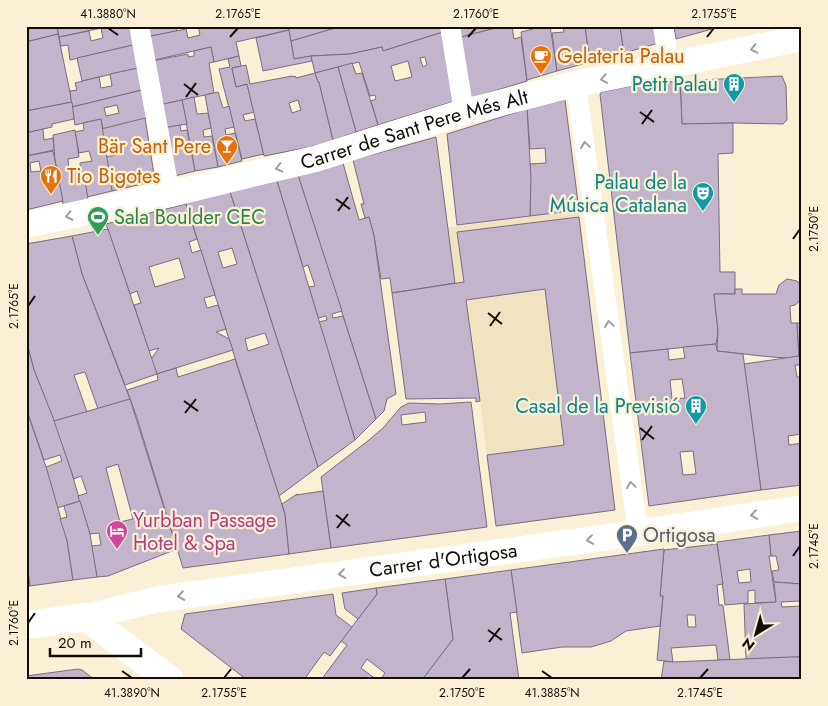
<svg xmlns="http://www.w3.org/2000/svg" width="828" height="706" font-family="Jost,sans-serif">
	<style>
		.built { fill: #f0e3c2 }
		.building { fill: #c2b4ca; stroke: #7a6d81; fill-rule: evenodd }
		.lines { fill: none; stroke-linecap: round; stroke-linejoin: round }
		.pedestrian { stroke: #fff; stroke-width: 20 }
		.minor { stroke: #fff; stroke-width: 26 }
		.secondary { stroke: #fff; stroke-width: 28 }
		.oneway { stroke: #a09f9b }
		.ticks { fill: none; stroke: #120e06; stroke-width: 2 }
		.labels { text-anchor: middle; stroke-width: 4.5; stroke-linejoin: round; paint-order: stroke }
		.food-label { font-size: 20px; fill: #c56008; stroke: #faf0d6; text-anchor: start }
		.culture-label { font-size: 20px; fill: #0d838f; stroke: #faf0d6; text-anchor: end }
		.street-label { font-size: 20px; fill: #120e06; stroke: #faf0d6 }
		.leisure-label { font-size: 20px; fill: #27864d; stroke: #faf0d6; text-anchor: start }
		.hotel-label { font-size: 20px; fill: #b23c85; stroke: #faf0d6; text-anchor: start }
		.service-label { font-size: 20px; fill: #4e5e75; stroke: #faf0d6; text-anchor: start }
		.neatline { fill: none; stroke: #120e06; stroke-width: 2 }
		.ticks-label { font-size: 12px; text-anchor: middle; fill: #120e06 }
	</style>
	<rect width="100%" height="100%" fill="#faf0d6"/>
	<!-- built -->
	<polygon class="built" points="436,137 448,227 579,210 615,510 496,526 480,401 476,402 475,398 406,399 390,278 381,279 374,236 369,217 365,218 361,204 364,204 353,160"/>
	<!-- building -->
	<g class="building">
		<polygon points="26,26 57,26 58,34 26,42"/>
		<polygon points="57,26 111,26 59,37"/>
		<polygon points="111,26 129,26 133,45 70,60 68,45 61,46 59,37 89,31 91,41 103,38 101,28"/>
		<polygon points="144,26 179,26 176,27 177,31 146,37"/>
		<polygon points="198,26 288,26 289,30 236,42 239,56 214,62 211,47 150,61 146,37 186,29 188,38 200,35"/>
		<polygon points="288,26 336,26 336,28 291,41"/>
		<polygon points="342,26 445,26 446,31 383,51 382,47 350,54 311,56 294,59 291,41"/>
		<polygon points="459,26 504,26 461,37"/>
		<polygon points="503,26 512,26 514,39 521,37 527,81 471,98 461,37"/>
		<polygon points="533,26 550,26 557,71 527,80 521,32 533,29"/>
		<polygon points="563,26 585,26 590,62 557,71 552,33 564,32"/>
		<polygon points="585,26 620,26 624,53 590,62"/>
		<polygon points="620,26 660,26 662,42 624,53"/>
		<polygon points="674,26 723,26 676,39"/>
		<polygon points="289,30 294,59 311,56 312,61 263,71 256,38"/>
		<path d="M446 31 458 100 378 125 371 101 376 99 375 95 370 96 359 62 315 73 311 56 350 54 382 47 383 51ZM425 57 427 65 423 67 420 58ZM408 61 412 77 395 81 391 66Z"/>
		<polygon points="58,34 72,102 26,111 26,42"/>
		<polygon points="133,45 138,68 82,81 77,58"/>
		<polygon points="211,47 214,62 209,63 214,93 159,105 152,61 188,54 188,57 194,56 194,51"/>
		<polygon points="239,56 241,66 232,68 236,87 247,84 254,112 243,115 245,121 255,119 264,154 242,159 219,69 230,67 228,59"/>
		<polygon points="352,63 356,74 362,73 378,125 356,132 338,67"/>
		<path d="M246 65 250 84 292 76V77L295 76 296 78 315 73 318 82H319L333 140 310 147 264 156 247 84 236 87 232 68ZM298 100 301 110 292 113 289 103Z"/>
		<polygon points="338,67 356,132 333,140 319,82 318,82 315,73"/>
		<polygon points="138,68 142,90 72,107 70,91 77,90 75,83 99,77 101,88 112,86 110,74"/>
		<polygon points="782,76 786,86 787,120 783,124 733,123 682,124 680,81"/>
		<polygon points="680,81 682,124 733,123 733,153 718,154 720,272 735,272 735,294 714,294 718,331 716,344 630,353 600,94 602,92 640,84"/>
		<path d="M142 90 147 118 103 129 101 119 75 125 72 107ZM117 105 119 113 106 116 104 108Z"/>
		<polygon points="218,92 223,108 229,106 234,127 225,129 226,135 235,133 242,161 218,167 205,95"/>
		<polygon points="194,97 197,114 208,113 211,128 203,130 204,137 212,136 218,167 195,171 182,100"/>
		<polygon points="182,100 187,124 163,128 159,105"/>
		<polygon points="565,100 579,210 530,216 530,164 546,163 545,148 530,149 527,109"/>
		<polygon points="72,102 74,119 52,124 52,127 26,133 26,111"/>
		<polygon points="527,109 531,178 530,216 457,225 447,134"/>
		<polygon points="145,118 155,181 112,191 106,157 124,153 122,143 104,147 101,129"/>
		<polygon points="101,119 112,191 87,197 84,175 81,175 80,163 92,161 89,151 79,153 75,132 84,130 83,123"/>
		<polygon points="180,125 181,131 187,130 195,171 171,177 163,128"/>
		<polygon points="43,129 44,140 53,138 54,150 26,156 26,133"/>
		<polygon points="75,130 79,157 68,159 69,170 80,168 81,175 84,175 88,199 63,204 55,160 53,135"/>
		<polygon points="436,137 455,283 392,293 390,278 381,279 374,236 369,217 365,218 361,204 364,204 353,160"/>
		<path d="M53 151 63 201 26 210V156ZM39 161 41 171 31 172 30 163Z"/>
		<polygon points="343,163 359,220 369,217 374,236 396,394 387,399 384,411 376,419 298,175"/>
		<polygon points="298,175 342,311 332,314 333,318 343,316 376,419 355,440 319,322 327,320 326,316 318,318 309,287 315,286 308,265 303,267 277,181"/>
		<polygon points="277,181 355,440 318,467 230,192"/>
		<path d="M230 192 318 467 279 496 186 204V202ZM232 248 237 264 223 268 218 252ZM265 333 269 344 248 351 245 339Z"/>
		<path d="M186 204 197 239 189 242 192 253 201 250 215 295 204 298 207 308 218 305 226 329 216 332 229 339 233 350 157 374 151 359 159 348 149 351 134 305 141 303 137 291 130 294 106 224ZM179 258 185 278 155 287 149 267Z"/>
		<polygon points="579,217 615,510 496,526 487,455 564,445 545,289 466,300 480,401 476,402 476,398 406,399 392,293 464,282 457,232"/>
		<polygon points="108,229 157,374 125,385 82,274 72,236"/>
		<polygon points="72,236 82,274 130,399 98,409 85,372 74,375 87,412 54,421 34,370 26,340 26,244"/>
		<polygon points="787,279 797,281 802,287 802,299 795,305 790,306 791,323 797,323 799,356 788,358 771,357 717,351 718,331 714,294 735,294 735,289 742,289 742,294 776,294 779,285"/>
		<polygon points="797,323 802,323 802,365 795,365 797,377 802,377 802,434 788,436 789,445 802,443 802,485 761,490 744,364 799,356"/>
		<polygon points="26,340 34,370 62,440 80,501 57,508 46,467 62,461 60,455 44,460 26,408"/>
		<path d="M716 344 717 351 743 354 761 490 649 506 630 353 668 349 669 360 685 358 683 347ZM682 379 685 398 672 399 670 380ZM693 451 696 474 683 475 680 452Z"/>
		<polygon points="235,359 285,514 289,554 183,568 137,418 127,390 158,380 157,374 176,368 178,377"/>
		<path d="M130 399 177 549 108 576 97 577 91 546 101 545 99 533 90 534 78 496 87 493 81 476 74 479 54 421ZM118 464 133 519 120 522 106 468Z"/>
		<path d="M471 402 487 527 331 548 321 477 369 440 383 428 401 407 409 403 440 404ZM425 412 426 422 402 425 401 415Z"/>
		<polygon points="26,408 47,470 67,540 73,580 30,586 26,559"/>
		<polygon points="323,491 331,548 289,554 285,514 282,504 297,494 296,495"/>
		<polygon points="80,501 90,534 97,577 73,580 67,540 60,519 67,517 64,506"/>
		<polygon points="802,531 802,584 774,582 772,571 779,570 776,556 771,556 769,535"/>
		<path d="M769 535 771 556H769L776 602 755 603V590L748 591V603L725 605 717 542ZM750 569 751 582 739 583 737 571Z"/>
		<path d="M717 544 723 584 717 585 719 605H723L730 660H718L716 645 671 648 673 662 657 660 663 596H660L664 550ZM687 615H695L696 627H688Z"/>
		<polygon points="664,549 660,596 663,596 660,626 626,631 611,641 591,647 562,647 522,653 511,570"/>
		<polygon points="26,559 30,586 26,587"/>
		<polygon points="511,570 517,612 510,613 519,680 422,680 453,639 445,579"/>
		<polygon points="445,579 453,639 422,680 380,680 385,673 367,659 361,668 377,680 321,680 347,645 341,641 377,594 376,588"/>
		<polygon points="774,582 802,584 802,601 781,602 782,607 802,606 802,657 746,659 744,604 776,602"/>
		<polygon points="376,588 377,594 358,619 345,609 342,593"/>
		<polygon points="333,594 336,615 352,627 330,656 324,652 306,677 309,680 247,680 181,629 185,614"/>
		<polygon points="790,657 802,657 802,680 661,680 664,661 673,662"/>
		<polygon points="78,669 82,670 95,680 26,680 26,676"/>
	</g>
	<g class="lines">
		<!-- pedestrian -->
		<g class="pedestrian">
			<polyline points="139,26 170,194"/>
			<polyline points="450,26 464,112"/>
			<polyline points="663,26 669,66"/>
			<polyline points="576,84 638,533"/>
		</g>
		<!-- minor -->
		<g class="minor">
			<path id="s1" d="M26 225 170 194 315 159 464 112 576 84 802 38"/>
			<path id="s2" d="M86 617 159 599 624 535 802 508"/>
		</g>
		<!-- secondary -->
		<polyline class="secondary" points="26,625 86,617 170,680"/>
	</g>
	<!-- one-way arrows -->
	<defs><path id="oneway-chevron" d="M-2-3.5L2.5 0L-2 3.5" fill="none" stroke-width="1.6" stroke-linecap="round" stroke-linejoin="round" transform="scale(1.25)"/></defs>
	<g class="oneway">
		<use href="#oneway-chevron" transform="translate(754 49) rotate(168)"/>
		<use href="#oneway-chevron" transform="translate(604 79) rotate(169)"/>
		<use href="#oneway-chevron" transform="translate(585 145) rotate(-98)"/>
		<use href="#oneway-chevron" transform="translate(279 168) rotate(166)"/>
		<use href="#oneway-chevron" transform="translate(69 216) rotate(168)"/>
		<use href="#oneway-chevron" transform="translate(609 324) rotate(-98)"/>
		<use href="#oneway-chevron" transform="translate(631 485) rotate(-98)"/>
		<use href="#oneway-chevron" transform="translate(754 515) rotate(171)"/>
		<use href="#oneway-chevron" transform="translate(590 540) rotate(172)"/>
		<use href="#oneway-chevron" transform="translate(342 574) rotate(172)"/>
		<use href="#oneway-chevron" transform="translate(181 596) rotate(171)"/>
	</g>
	<!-- ticks -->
	<path class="ticks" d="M108 28 118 35M230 37 238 28M468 37 476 28M707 37 714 28M184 84 198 95M186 97 196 83M640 112 654 122M642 124 652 110M336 199 350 209M338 211 348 197M793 239 800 229M28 306 35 296M488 313 502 324M490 326 500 312M184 401 198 411M185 413 196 399M640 428 654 439M642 440 652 426M336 515 350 526M337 528 348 514M793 556 800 546M28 623 35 613M488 630 502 640M489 642 500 628M122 671 132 678M542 671 552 678M224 678 231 669M462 678 470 669M700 678 708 669"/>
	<!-- icons -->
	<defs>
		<g id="cafe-pin" transform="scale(1.125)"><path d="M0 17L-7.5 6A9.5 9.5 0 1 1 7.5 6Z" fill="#e8710a" stroke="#faf0d6"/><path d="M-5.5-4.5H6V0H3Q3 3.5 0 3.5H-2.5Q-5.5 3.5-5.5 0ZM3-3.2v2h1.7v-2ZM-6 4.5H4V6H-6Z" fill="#fff"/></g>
		<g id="building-pin" transform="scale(1.125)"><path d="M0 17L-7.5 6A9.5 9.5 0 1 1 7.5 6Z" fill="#0f9aa8" stroke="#faf0d6"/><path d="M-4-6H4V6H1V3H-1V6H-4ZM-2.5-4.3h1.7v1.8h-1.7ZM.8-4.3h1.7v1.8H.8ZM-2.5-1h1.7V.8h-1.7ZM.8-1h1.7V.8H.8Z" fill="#fff"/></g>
		<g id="bar-pin" transform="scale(1.125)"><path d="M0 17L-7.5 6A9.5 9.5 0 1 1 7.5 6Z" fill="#e8710a" stroke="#faf0d6"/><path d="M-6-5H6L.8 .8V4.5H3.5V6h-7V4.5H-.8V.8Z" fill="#fff"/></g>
		<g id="restaurant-pin" transform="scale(1.125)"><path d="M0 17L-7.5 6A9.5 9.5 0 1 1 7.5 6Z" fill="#e8710a" stroke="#faf0d6"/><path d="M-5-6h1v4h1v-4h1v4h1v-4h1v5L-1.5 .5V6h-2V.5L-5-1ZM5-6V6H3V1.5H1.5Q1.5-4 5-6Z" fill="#fff"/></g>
		<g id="theatre-pin" transform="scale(1.125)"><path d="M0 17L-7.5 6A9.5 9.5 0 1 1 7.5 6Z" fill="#0f9aa8" stroke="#faf0d6"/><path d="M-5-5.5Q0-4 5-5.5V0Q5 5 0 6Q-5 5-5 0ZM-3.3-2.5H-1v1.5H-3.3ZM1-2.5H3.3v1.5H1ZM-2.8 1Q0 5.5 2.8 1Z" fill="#fff"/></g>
		<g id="stadium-pin" transform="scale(1.125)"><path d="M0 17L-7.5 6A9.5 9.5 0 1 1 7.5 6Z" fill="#2e9e5b" stroke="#faf0d6"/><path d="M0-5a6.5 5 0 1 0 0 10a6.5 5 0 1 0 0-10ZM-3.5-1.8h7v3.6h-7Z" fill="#fff"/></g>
		<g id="hotel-pin" transform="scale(1.125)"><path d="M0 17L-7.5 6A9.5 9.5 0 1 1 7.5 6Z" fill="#d1479c" stroke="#faf0d6"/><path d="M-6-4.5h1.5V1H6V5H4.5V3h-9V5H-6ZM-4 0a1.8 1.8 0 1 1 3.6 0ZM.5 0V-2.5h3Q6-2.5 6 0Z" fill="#fff"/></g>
		<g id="parking-pin" transform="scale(1.125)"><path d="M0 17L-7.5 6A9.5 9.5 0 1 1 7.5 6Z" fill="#5c6f8a" stroke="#faf0d6"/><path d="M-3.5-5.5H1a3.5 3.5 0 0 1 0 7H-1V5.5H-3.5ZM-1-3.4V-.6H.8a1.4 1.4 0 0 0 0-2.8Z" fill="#fff"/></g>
	</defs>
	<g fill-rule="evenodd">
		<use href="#cafe-pin" x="541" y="56"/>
		<use href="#building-pin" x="734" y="84"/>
		<use href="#bar-pin" x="227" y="146"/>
		<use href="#restaurant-pin" x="51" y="176"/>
		<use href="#theatre-pin" x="703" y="193"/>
		<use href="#stadium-pin" x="98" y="217"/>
		<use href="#building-pin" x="696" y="406"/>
		<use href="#hotel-pin" x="117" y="531"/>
		<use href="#parking-pin" x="627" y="535"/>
	</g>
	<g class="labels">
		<!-- food labels -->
		<g class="food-label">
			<text x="557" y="63">Gelateria Palau</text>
			<text x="211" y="153" text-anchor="end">Bär Sant Pere</text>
			<text x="67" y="183">Tio Bigotes</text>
		</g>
		<!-- culture labels -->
		<g class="culture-label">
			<text x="718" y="91">Petit Palau</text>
			<text x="687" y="189">Palau de la<tspan x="687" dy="23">Música Catalana</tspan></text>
			<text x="680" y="413">Casal de la Previsió</text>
		</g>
		<!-- street labels -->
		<g class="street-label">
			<text dy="7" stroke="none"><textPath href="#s1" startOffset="400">Carrer de Sant Pere Més Alt</textPath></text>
			<text dy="7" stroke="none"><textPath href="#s2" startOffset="362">Carrer d'Ortigosa</textPath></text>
		</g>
		<!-- leisure labels -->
		<g class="leisure-label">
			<text x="114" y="224">Sala Boulder CEC</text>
		</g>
		<!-- hotel labels -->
		<g class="hotel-label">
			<text x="133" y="527">Yurbban Passage<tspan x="133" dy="23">Hotel &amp; Spa</tspan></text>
		</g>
		<!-- service labels -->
		<g class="service-label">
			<text x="643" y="542">Ortigosa</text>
		</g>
	</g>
	<!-- border -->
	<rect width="828" height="706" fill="none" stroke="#faf0d6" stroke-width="55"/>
	<!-- north arrow -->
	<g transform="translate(756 634) rotate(217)" stroke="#faf0d6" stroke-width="4" paint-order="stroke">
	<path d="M0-4L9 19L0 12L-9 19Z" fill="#120e06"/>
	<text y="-8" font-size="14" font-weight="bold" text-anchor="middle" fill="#120e06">N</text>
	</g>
	<!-- scale -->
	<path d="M50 648v8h91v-8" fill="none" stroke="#120e06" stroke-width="2.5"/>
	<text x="58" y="648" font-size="15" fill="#120e06" stroke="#faf0d6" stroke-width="4" paint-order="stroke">20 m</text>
	<rect x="28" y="28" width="772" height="650" class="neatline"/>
	<g class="ticks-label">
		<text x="108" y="18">41.3880°N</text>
		<text x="238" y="18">2.1765°E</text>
		<text x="476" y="18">2.1760°E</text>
		<text x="714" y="18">2.1755°E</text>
		<text transform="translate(814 229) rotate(-90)" y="4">2.1750°E</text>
		<text transform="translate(14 306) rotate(-90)" y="4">2.1765°E</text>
		<text transform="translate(814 546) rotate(-90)" y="4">2.1745°E</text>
		<text transform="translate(14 623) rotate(-90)" y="4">2.1760°E</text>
		<text x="132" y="697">41.3890°N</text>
		<text x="224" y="697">2.1755°E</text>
		<text x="462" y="697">2.1750°E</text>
		<text x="552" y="697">41.3885°N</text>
		<text x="700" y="697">2.1745°E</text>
	</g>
</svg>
